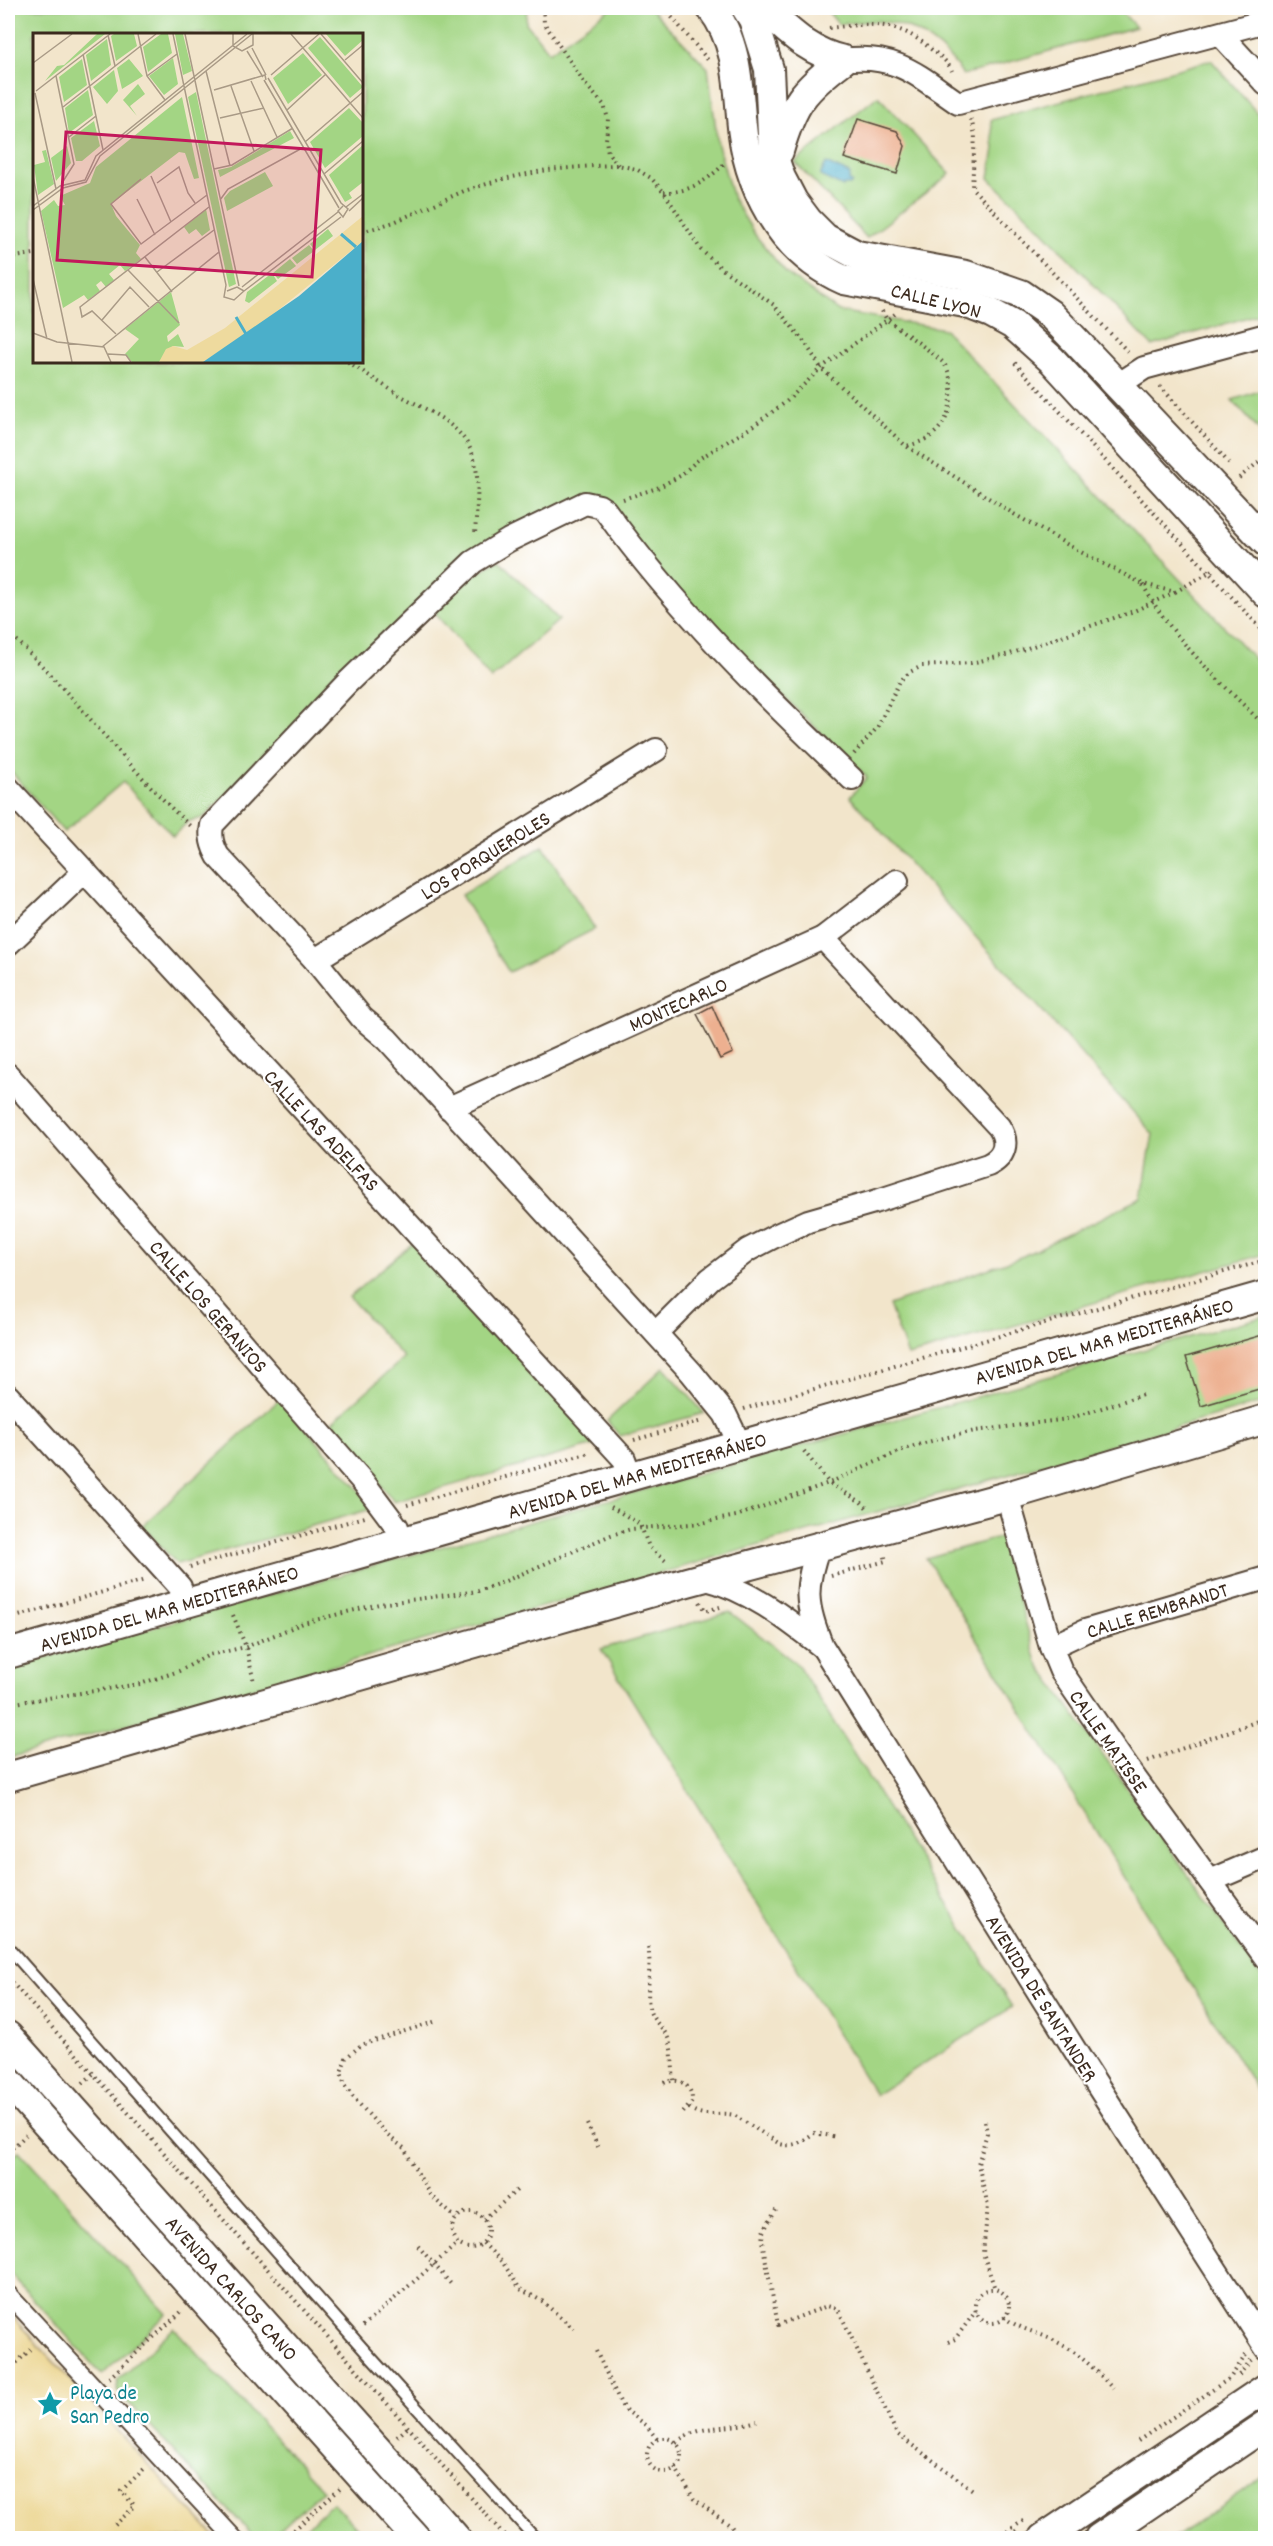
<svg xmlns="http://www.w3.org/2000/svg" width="1273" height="2546" font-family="Dekko,sans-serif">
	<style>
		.green { fill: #a3d584; stroke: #6f8051; stroke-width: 1.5; fill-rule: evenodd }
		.sand { fill: #eeda9e; stroke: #94825e; stroke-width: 1.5 }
		.water { fill: #4bafca; stroke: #436c74; stroke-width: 1.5 }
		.building { fill: #edb090 }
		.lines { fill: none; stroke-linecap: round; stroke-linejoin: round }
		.service-casing { stroke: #564638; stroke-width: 14 }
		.pedestrian-casing { stroke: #564638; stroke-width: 20 }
		.minor-casing { stroke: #564638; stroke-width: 26 }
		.tertiary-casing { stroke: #564638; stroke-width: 32 }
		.path { stroke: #564638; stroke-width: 4; stroke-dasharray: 1.5 4.5; stroke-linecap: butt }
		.service { stroke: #fff; stroke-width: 10 }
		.pedestrian { stroke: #fff; stroke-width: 16 }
		.minor { stroke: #fff; stroke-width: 22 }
		.tertiary { stroke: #fff; stroke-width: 28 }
		.labels { text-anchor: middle; stroke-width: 4.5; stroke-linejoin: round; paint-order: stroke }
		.street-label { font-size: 21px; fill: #3b2a1e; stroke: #fff }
		.culture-label { font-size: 21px; fill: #0d838f; stroke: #fff; text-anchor: start }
		.inset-river { fill: none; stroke: #4bafca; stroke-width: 3 }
		.inset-road { fill: none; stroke: #a99a86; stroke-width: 1.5 }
		.view { fill: #c2185b; fill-opacity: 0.15; stroke: #c2185b; stroke-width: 3 }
		.inset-edge { fill: none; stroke: #3b2a1e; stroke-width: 3 }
	</style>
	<rect width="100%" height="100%" fill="#fff"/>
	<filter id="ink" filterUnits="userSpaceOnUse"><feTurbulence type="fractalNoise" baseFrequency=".0167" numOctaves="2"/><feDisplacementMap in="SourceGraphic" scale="12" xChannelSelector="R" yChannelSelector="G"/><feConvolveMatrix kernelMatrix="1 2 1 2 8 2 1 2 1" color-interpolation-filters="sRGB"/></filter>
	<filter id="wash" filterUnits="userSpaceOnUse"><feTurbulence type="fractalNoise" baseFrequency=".008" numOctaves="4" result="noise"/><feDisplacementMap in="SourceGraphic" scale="24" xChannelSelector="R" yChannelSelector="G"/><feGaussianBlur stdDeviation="1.35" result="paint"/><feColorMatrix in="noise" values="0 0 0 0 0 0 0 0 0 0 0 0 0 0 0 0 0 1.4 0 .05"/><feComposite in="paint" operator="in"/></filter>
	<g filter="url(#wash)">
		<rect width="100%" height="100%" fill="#f2e5cb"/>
		<!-- green -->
		<g class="green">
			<path d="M8 8H527L526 23 549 52 611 8H650L708 68 718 145 733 199 756 236 786 273 838 311 944 329 1265 670V1254L908 1356 889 1305 1023 1256 1142 1198 1153 1134 850 797 867 777 727 642 648 559 605 498 467 554 203 818 189 821 173 836 123 782 64 832 8 768ZM34 34H362V362H34Z"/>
			<path d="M825 8H1118L1136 27 963 75C948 51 916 25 886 22 870 20 855 22 839 25Z"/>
			<polygon points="1211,60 1265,122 1265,312 1152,346 1038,226 989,178 994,149 991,120"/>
			<polygon points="878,96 950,174 867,238 795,162"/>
			<polygon points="1265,389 1266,389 1265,437 1232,400"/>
			<polygon points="499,560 559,620 491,679 434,612 467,579"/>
			<polygon points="543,846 595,929 509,972 461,895"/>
			<polygon points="415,1241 601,1443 394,1502 332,1422 404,1358 349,1297"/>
			<polygon points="1265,1316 1265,1402 8,1758 8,1668"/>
			<polygon points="664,1367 704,1413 620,1436 607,1421"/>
			<polygon points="280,1399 375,1508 177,1564 142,1526"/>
			<polygon points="1001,1537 1037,1662 1265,1982 1265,2103 926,1558"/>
			<polygon points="730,1612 798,1665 1012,2007 875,2095 601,1649"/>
			<polygon points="19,2151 167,2314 102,2375 8,2271 8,2162"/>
			<polygon points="174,2328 323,2490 271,2538 255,2538 117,2391 118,2380"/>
			<polygon points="1265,2475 1265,2538 1175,2538"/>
			<polygon points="333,2503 367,2538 294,2538"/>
		</g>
		<!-- sand -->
		<polygon class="sand" points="8,2311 18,2323 216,2538 8,2538"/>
		<!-- water -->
		<polygon class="water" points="826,163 850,174 849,181 852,182 850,185 844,185 843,187 820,176"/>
		<g id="blocks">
			<!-- building -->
			<g class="building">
				<polygon points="858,119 897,131 905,146 897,174 844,158"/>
				<polygon points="712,1006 733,1053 720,1059 697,1014"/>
				<polygon points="1266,1334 1266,1387 1201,1406 1186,1357"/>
			</g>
		</g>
	</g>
	<g filter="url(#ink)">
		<use href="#blocks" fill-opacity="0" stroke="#564638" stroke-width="1.5"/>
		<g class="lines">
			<!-- service casing -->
			<g class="service-casing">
				<polyline id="service" points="8,1947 365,2351 535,2538"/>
			</g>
			<!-- pedestrian casing -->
			<g class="pedestrian-casing">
				<polyline id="pedestrian" points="8,2294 234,2538"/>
			</g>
			<!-- minor casing -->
			<g class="minor-casing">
				<g id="minor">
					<polyline points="1220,34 1266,84"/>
					<path d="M843 60C896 53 917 75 958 103L1266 21"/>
					<polyline points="1118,385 1144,368 1266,335"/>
					<polyline points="8,788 624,1459 630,1475"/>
					<polyline points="8,944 85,871"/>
					<polyline points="315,960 656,750"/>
					<polyline points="8,1075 364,1483 397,1527 401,1542"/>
					<polyline points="449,1108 823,938 897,881"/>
					<path d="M656 1333 710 1279 748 1250 777 1235 808 1221 874 1202 988 1165C1005 1157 1009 1142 999 1127L823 938"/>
					<polyline points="8,1396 180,1587 185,1603"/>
					<path d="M740 1445 725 1414 691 1372 387 1039 362 1018 315 960 218 856C212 845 210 837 212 825L348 682 473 562 509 540 585 503 599 506 605 510C676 609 764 695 852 779"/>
					<polyline points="1007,1496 1051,1647 1061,1671 1129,1770 1266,1958"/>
					<path d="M819 1546C804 1587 805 1605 822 1646L1083 2063 1266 2348"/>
					<path d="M703 1578C748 1589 784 1617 820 1645"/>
					<polyline points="1051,1647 1085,1631 1266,1578"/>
					<polyline points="1210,1881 1266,1857"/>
				</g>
			</g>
			<!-- tertiary casing -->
			<g class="tertiary-casing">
				<g id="tertiary">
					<path d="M711 8C736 39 738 79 741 117 746 185 779 251 844 280L965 303 991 313 1013 325 1052 360 1266 593"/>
					<polyline points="746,8 753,19 769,69 773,155 781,178 793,201 808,221 825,238 857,255 966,275 1021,294 1050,314 1075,340 1266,542"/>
					<path d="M763 8C789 31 808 52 843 60"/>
					<path d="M779 151C793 103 803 90 843 60"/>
					<polyline points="8,1654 1266,1295"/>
					<polyline points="8,1777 687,1582 1007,1496 1266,1419"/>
					<polyline points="8,2036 456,2538"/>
					<polyline points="8,2081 416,2538"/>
					<polyline points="1043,2538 1266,2388"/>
					<polyline points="1099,2538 1266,2425"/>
				</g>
			</g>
			<!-- path -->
			<g class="path">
				<polyline points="543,8 544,23 586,85 604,105 608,119 606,140 608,153 618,165"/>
				<polyline points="664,8 708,60"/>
				<path d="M829 28C872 23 898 20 932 50 940 56 948 62 952 71"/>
				<polyline points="971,119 975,135 972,188 1130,354"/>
				<path d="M664 192C689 193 708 180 724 164"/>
				<polyline points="362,232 394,222 464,191 503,179 547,170 593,166 618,165 636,169 651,178 664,192 701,250 722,269 774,305 806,344 821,368 906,446 1014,514 1075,549 1143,584 1175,592 1213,570"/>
				<polyline points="8,258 34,254"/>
				<path d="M882 311 887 320C898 328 941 358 945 365 949 371 951 381 951 387 953 419 937 440 906 446"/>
				<path d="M348 362C364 372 381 384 398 394 427 411 466 424 475 462 480 485 476 512 475 535"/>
				<polyline points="1015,363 1266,634"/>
				<polyline points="1160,386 1229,463"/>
				<polyline points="1239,478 1266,456"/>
				<polyline points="623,499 657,488 680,476 700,458 750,428 786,402 821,368 895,314"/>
				<path d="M1143 585C1172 639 1222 683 1266 727"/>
				<path d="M8 632C73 693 125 765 190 826"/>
				<polyline points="854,754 877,728 900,681 910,672 922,666 971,663 1010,654 1134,611 1175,592"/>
				<polyline points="744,1409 1266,1260"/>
				<polyline points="634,1440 702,1421"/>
				<polyline points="804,1451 829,1483 861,1502 868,1509"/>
				<polyline points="407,1505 590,1453"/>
				<polyline points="611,1507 640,1524 649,1547 667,1562"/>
				<polyline points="190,1567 365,1517"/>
				<polyline points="831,1576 886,1561 884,1553"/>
				<polyline points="700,1602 706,1611 720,1607"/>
				<polyline points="233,1615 246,1647 254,1682"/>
				<polyline points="8,1619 145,1580"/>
				<polyline points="8,1704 140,1684 179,1671 209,1655 246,1647 303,1623 379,1604 478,1591 503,1582 611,1535 631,1529 702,1523 736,1516 829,1483 907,1448 935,1440 975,1431 1068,1419 1142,1395"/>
				<polyline points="1148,1761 1266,1718"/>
				<path d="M648 1947C652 1967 646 1986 649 2007 651 2021 663 2026 668 2038 673 2050 672 2067 674 2080"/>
				<polyline points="8,1978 507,2538"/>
				<polyline points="434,2022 361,2045 346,2058 341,2072 345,2086 353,2097 388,2136 404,2148 430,2195 456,2218"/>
				<polyline points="83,2083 93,2074"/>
				<path d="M664 2083C680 2076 693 2086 692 2102L682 2114"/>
				<path d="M689 2108C704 2119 718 2111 734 2115L780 2144C795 2148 802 2141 814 2133L837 2137"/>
				<polyline points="985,2121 987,2133 978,2164 988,2206 983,2253 995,2289"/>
				<polyline points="587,2124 600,2151"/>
				<polyline points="8,2152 26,2135"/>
				<polyline points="776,2210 763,2232 762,2241 778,2325 827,2306 838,2309 897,2434 973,2490"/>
				<circle cx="470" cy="2230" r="18"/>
				<polyline points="484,2219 517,2190"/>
				<polyline points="483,2243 503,2263 520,2289 542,2301 574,2329"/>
				<polyline points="418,2246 451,2284"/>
				<circle cx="992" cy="2306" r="17"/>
				<path d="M1004 2317C1020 2330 1038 2332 1055 2341 1078 2352 1096 2370 1113 2389"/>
				<polyline points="363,2326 457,2244"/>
				<polyline points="948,2342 955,2339 976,2311"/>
				<polyline points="596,2351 623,2408 646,2425 657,2439"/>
				<polyline points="8,2371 33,2347"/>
				<polyline points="1239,2375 1251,2360"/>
				<polyline points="109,2378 181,2312"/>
				<polyline points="397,2437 408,2427"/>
				<circle cx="664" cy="2455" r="17"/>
				<polyline points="1138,2441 1230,2378 1246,2355"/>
				<path d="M676 2442C703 2423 727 2430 757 2421"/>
				<polyline points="675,2467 694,2499 731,2526 739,2538"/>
				<polyline points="115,2525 135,2506 121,2491 144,2469"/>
				<polyline points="285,2538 341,2488"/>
				<polyline points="997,2538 1026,2519"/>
				<polyline points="1006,2538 1020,2529"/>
			</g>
			<!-- service -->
			<use href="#service" class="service"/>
			<!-- pedestrian -->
			<use href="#pedestrian" class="pedestrian"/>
			<!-- minor -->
			<use href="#minor" class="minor"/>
			<!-- tertiary -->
			<use href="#tertiary" class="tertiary"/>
		</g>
	</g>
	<!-- icons -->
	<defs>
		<g id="sight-bare" transform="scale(2.07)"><path d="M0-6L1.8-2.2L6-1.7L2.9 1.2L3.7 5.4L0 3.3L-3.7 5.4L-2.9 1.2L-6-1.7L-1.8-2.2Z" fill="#0f9aa8" stroke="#fff" stroke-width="2.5" paint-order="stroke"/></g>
	</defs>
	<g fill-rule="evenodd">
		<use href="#sight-bare" x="50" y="2404"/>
	</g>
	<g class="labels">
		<!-- street labels -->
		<g class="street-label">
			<text transform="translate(936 300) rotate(14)" y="7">CALLE LYON</text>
			<text transform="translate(485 855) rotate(-32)" y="7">LOS PORQUEROLES</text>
			<text transform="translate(678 1004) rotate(-24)" y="7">MONTECARLO</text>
			<text transform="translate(322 1130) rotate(47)" y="7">CALLE LAS ADELFAS</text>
			<text transform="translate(209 1306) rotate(49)" y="7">CALLE LOS GERANIOS</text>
			<text transform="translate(1104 1341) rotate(-16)" y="7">AVENIDA DEL MAR MEDITERRÁNEO</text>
			<text transform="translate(637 1475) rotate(-16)" y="7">AVENIDA DEL MAR MEDITERRÁNEO</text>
			<text transform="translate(169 1608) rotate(-16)" y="7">AVENIDA DEL MAR MEDITERRÁNEO</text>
			<text transform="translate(1157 1610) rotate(-17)" y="7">CALLE REMBRANDT</text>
			<text transform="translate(1109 1741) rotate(55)" y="7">CALLE MATISSE</text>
			<text transform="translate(1042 1998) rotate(58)" y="7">AVENIDA DE SANTANDER</text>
			<text transform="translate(232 2288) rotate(48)" y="7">AVENIDA CARLOS CANO</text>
		</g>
		<!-- culture labels -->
		<g class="culture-label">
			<text x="70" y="2399">Playa de<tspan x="70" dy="24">San Pedro</tspan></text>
		</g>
	</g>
	<!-- overview -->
	<g transform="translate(33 33)">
		<rect width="330" height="330" fill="#f2e5cb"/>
		<path d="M64 1H72L12 48 24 33 31 32ZM81 1H101L104 13 83 28 78 3ZM128 1H135L139 20 115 39 110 14ZM142 1H150L159 38 150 42ZM293 1H330V7L312 23ZM287 4 330 54 317 65 275 15ZM74 6 78 32 58 48 53 22ZM270 20 289 42 255 71 240 45ZM140 25 145 51 131 62 116 43ZM49 26 54 52 31 69 26 44ZM96 26 110 43 89 56 84 35ZM81 37 85 58 74 71 60 54ZM105 51 112 61 97 73 104 83 90 67ZM55 57 60 82 36 100 32 75ZM163 59 203 251 196 254 155 64ZM149 64 166 145 161 146 152 120 146 119 78 171 83 183 107 212 103 220 108 226 92 238 87 232 76 241 81 247 73 254 68 248 63 252 67 258 55 267 51 262 30 275 8 178 21 167 25 173 32 172 27 163 57 150 63 134ZM316 75 330 90V103L292 135 277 109ZM61 88 67 113 49 128H43L38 105ZM257 98 261 105 187 144 185 137 198 134ZM330 112V149L316 160 319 165 312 169 296 142ZM34 113 38 130 23 148 18 125ZM13 117 21 151 5 162 1 132 12 129 9 118ZM232 139 240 153 194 178 191 165 197 158ZM173 176 177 197 169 203 163 196 156 201 151 194ZM295 196 300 203 282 217 277 211ZM276 212 281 218 264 231 259 225ZM257 226 263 233 245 246 240 240ZM239 240 244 248 216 270 212 268 214 259ZM138 259 147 292 134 303 135 309 145 301 151 314 140 313 126 329H99L92 321 106 306 92 296Z" fill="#a3d584"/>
		<path d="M330 183V208L227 292 170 329H126L133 316 140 313 154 317 192 295Z" fill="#eeda9e"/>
		<path d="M330 208V329H170L266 263Z" fill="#4bafca"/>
		<path class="inset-river" d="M308 201 323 214M203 284 213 301"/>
		<path class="inset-road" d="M105 1 114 43 132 67M140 1 193 252 191 264 201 267 211 258 204 254 194 258M152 1 206 253M200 1V13L209 18 220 12V1M258 1 330 85M288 1 330 50M75 2 82 33M219 15 233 42M214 18 230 44M50 21 70 117M312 27 330 12M0 30 39 1M173 38 197 133M238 42 286 1M23 43 41 131 29 150M114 43 144 21M235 45 308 170 315 176 310 184 305 178 310 173M231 47 306 175M218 48 244 104M198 53 221 118M181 57 232 42 233 47M3 58 77 1M2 60 23 156M30 74 123 1M254 77 293 41M187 85 231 75M36 104 63 83M272 109 330 59M181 136 199 132 260 95M291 141 330 108M118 143 138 189M0 144 39 329M108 146 78 171 108 211 174 162M124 150 146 134 155 160 162 170M104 166 122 202M187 167 195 156 271 114M0 173 27 153 52 147 63 123 214 1M313 174 330 161M0 177 30 155 53 149 67 123 219 1M316 178 330 165M112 224 139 259M95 237 146 290M124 239 181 197M0 246 14 306M209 254 305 179M211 258 308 184M69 287 97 254 116 274M0 300 24 309 71 314 78 329M83 301 59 278 49 284 47 274 176 174M69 314 186 219M75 321 93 322 98 329"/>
		<path class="view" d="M33 99 288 117 279 244 24 227Z"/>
		<rect width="330" height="330" class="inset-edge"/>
	</g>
	<!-- margin -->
	<rect width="1273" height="2546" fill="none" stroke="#fff" stroke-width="30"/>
</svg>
